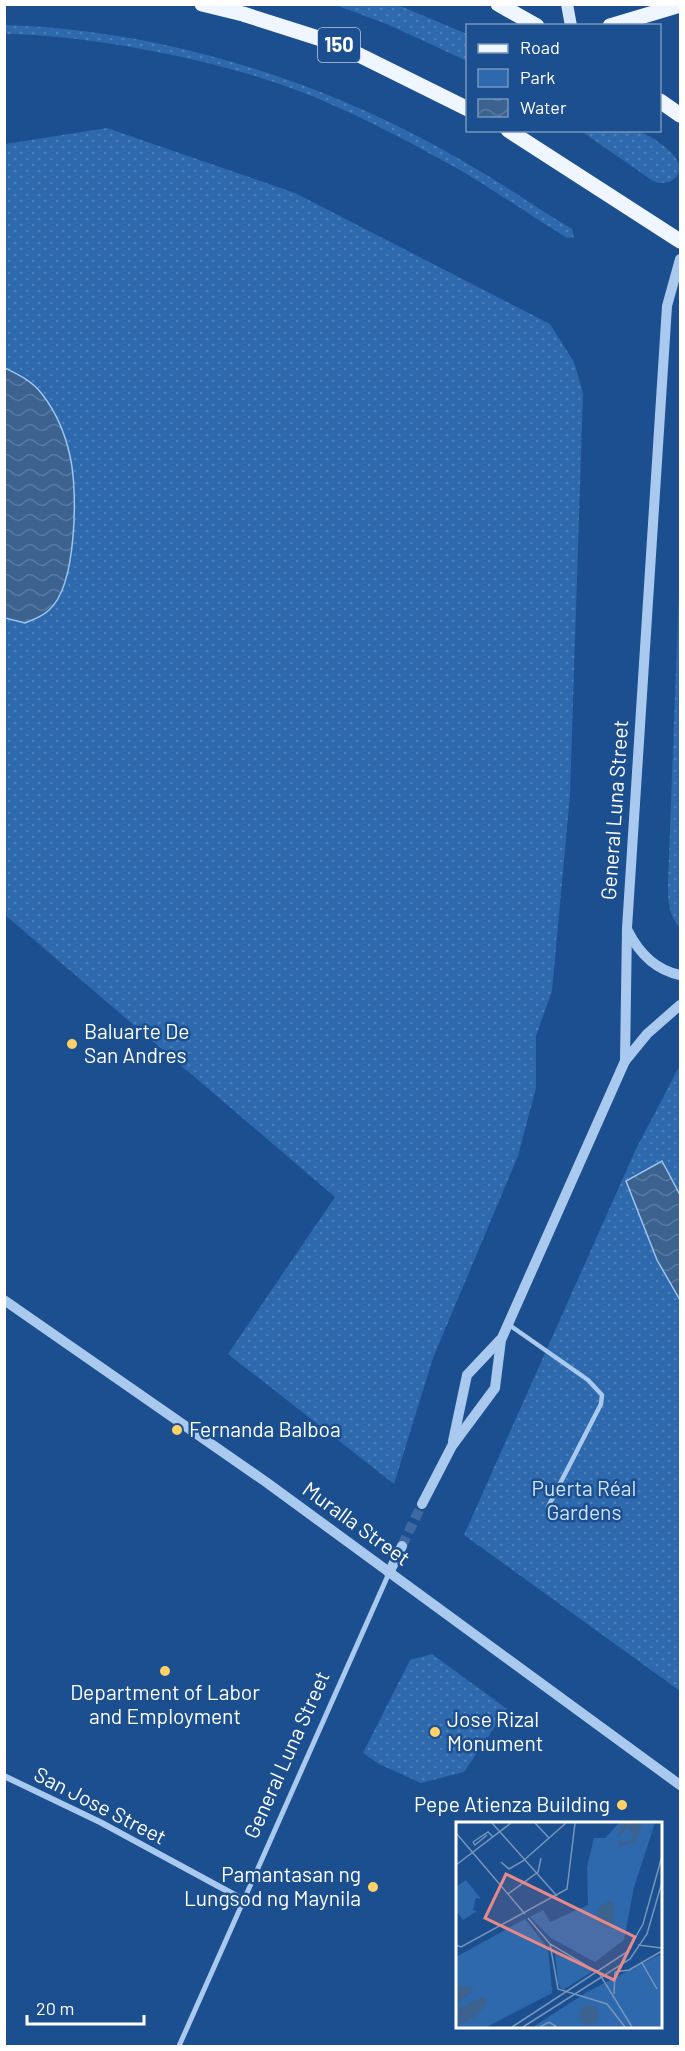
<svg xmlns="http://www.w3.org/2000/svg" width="685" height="2051" font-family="Barlow,sans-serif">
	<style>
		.green { fill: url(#green-dots) }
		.water { fill: url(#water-waves); stroke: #9cc4f0; stroke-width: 1.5 }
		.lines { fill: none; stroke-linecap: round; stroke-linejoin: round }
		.tertiary-tunnel { stroke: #3d69a0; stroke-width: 10; stroke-dasharray: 10 5; stroke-linecap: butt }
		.service { stroke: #a9c9ee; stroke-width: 4.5 }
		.pedestrian { stroke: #a9c9ee; stroke-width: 5 }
		.minor { stroke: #a9c9ee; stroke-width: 6 }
		.tertiary { stroke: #a9c9ee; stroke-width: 10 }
		.secondary { stroke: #d6e6fa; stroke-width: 12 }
		.primary { stroke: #f0f6ff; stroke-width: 15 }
		.poi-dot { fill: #ffd166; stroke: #1b4f8f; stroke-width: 2 }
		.labels { text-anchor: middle; stroke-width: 5; stroke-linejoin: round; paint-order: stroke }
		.shield { fill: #1b4f8f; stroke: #bbcadd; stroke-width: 1.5 }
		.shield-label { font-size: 20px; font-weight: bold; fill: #fff }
		.street-label { font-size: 21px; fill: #fff; stroke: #1b4f8f }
		.poi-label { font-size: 21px; fill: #fff; stroke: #1b4f8f; text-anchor: start }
		.park-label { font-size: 21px; fill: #cfe3fa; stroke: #1b4f8f }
		.inset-road { fill: none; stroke: #7695bc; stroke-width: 1.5 }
		.view { fill: #e88989; fill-opacity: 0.15; stroke: #e88989; stroke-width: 3 }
		.inset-edge { fill: none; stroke: #fff; stroke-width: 3 }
	</style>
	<defs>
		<pattern id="green-dots" width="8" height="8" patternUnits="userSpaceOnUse" patternTransform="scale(1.5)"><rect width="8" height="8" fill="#2e69ad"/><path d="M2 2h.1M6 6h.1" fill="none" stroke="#4d80b9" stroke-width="1.8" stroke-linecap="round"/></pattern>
		<pattern id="water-waves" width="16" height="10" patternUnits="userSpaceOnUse" patternTransform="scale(1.5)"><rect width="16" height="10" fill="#3c6290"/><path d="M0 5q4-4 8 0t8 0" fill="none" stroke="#597aa1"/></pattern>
	</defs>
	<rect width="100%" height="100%" fill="#1b4f8f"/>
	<!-- green -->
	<g class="green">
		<polygon points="336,5 398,5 467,34 467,61 389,25"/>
		<path d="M5 25C166 30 329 82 468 164 503 184 537 208 572 229L574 237 567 238C528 214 490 187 451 165 402 138 351 111 299 91 219 60 90 35 5 34Z"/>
		<polygon points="107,128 295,193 550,324 574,362 583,393 570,795 552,991 536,1036 536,1088 518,1156 433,1358 394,1484 228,1354 335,1197 5,915 5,144"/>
		<path d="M581 131C596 130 624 127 637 131 649 134 673 150 678 162 684 179 666 187 653 181Z"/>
		<path d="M680 563V928C668 915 668 900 668 883Z"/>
		<polygon points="680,1065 680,1691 464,1535 636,1149"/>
		<polygon points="432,1654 507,1709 464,1772 421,1783 379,1764 363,1753 410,1660"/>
	</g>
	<!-- water -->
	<g class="water">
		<path d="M5 368C19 375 32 381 42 394 56 412 65 433 70 456 78 490 77 586 49 610 43 616 33 620 25 623L5 618Z"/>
		<polygon points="662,1161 680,1195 680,1300 657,1260 626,1181"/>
	</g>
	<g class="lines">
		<!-- tertiary-tunnel -->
		<polyline class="tertiary-tunnel" points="402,1546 422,1504"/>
		<!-- service -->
		<polyline class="service" points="508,1324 588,1380 602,1395 601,1404 548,1507"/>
		<!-- pedestrian -->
		<polyline class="pedestrian" points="179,2046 389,1573"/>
		<!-- minor -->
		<polyline class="minor" points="4,1776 100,1822 244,1900"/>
		<!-- tertiary -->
		<g class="tertiary">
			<path d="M628 931C639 953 656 970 680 975"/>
			<polyline points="625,1061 647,1034 680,1005"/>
			<polyline points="4,1300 266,1482 680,1785"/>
			<polyline points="453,1441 467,1375 500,1340"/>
			<polyline points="422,1504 452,1446 495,1388 501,1340 625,1061 627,928 667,306 680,259"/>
			<polyline points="389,1573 402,1546"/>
		</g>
		<!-- secondary -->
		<polyline class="secondary" points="567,4 571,26"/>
		<!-- primary -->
		<g class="primary">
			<polyline points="202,4 243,14 337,44 468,109"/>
			<polyline points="498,4 537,26"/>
			<polyline points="610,26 680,5"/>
			<polyline points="660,101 680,115"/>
			<polyline points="508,130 680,241"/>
		</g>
	</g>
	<!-- markers -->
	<g class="poi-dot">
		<circle cx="72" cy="1044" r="6"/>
		<circle cx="177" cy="1430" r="6"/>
		<circle cx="165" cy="1671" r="6"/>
		<circle cx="435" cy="1732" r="6"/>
		<circle cx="622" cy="1805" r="6"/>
		<circle cx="373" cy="1887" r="6"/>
	</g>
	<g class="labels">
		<!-- shield labels -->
		<rect class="shield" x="318" y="28" width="42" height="34" rx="4.5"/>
		<g class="shield-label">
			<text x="339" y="52">150</text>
		</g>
		<!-- street labels -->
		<g class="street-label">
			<text transform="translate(615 810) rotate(-86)" y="7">General Luna Street</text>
			<text transform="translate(356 1524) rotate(36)" y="7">Muralla Street</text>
			<text transform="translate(287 1755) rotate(-66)" y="7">General Luna Street</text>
			<text transform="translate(100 1806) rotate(27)" y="7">San Jose Street</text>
		</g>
		<!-- poi labels -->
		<g class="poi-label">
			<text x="84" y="1039">Baluarte De<tspan x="84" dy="24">San Andres</tspan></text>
			<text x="189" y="1437">Fernanda Balboa</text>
			<text x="165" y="1700" text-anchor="middle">Department of Labor<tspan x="165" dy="24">and Employment</tspan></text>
			<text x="447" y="1727">Jose Rizal<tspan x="447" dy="24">Monument</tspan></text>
			<text x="610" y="1812" text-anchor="end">Pepe Atienza Building</text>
			<text x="361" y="1882" text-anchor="end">Pamantasan ng<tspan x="361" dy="24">Lungsod ng Maynila</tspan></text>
		</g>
		<!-- park labels -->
		<g class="park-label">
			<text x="584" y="1496">Puerta Réal<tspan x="584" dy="24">Gardens</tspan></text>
		</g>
	</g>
	<!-- overview -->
	<g transform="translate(456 1822)">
		<rect width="206" height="206" fill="#1b4f8f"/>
		<path d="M163 1H199L178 65 168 118 139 140 95 116 74 95 87 88 94 100 132 83 131 45 138 16H149ZM10 58 25 77 20 76 17 88 21 89 7 98 0 88V65ZM69 97 92 126 96 168 31 205H0V135ZM103 130 132 146 137 149 107 168 102 162 99 131ZM205 132V205H77L131 170Z" fill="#2e69ad"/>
		<path d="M96 168V171L31 205Z" fill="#2e69ad"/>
		<path d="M166 1H186L180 21 162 25V19L174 20 178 13 171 6 160 17ZM153 79 157 81 158 97 156 104 150 106 139 98 143 85ZM7 164 19 167 1 182 2 186 28 175 31 181 20 195 2 203 0 166ZM123 193a10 10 0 1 1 20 0a10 10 0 1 1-20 0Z" fill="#3c6290"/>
		<path class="inset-road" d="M36 1 101 74M79 1 93 16M0 11 69 92M17 20 32 10 37 15M17 20 19 23 31 13M45 40 53 47 67 39 110 1M0 43 55 1M52 72 82 50 85 36M72 96 94 122 143 151 176 205M94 122 102 167 151 182 169 205M0 123 5 125 111 67 119 1M182 123 206 126M186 141 201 167M159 150 173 148 206 129M158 172 159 150M56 205 171 130 187 102 206 34M67 205 174 137 191 112 206 60M84 205 93 200 101 205"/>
		<path class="view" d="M50 52 179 115 158 158 29 96Z"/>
		<rect width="206" height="206" class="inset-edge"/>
	</g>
	<!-- border -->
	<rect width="685" height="2051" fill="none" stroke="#ffffff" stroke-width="12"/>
	<!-- legend -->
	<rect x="466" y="24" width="195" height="108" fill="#1b4f8f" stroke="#7695bc" stroke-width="1.5"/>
	<rect x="478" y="44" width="30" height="9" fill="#f0f6ff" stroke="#7695bc" stroke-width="1.5"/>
	<text x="520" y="54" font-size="18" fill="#ffffff">Road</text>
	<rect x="478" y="69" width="30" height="18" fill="#2e69ad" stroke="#7695bc" stroke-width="1.5"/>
	<text x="520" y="84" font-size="18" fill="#ffffff">Park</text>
	<rect x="478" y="99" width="30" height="18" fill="url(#water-waves)" stroke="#7695bc" stroke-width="1.5"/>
	<text x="520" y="114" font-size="18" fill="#ffffff">Water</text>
	<!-- scale -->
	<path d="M27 2015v9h117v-9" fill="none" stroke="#ffffff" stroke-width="3"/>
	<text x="36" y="2015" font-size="18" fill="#ffffff" stroke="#1b4f8f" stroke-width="4.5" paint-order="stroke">20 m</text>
</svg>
